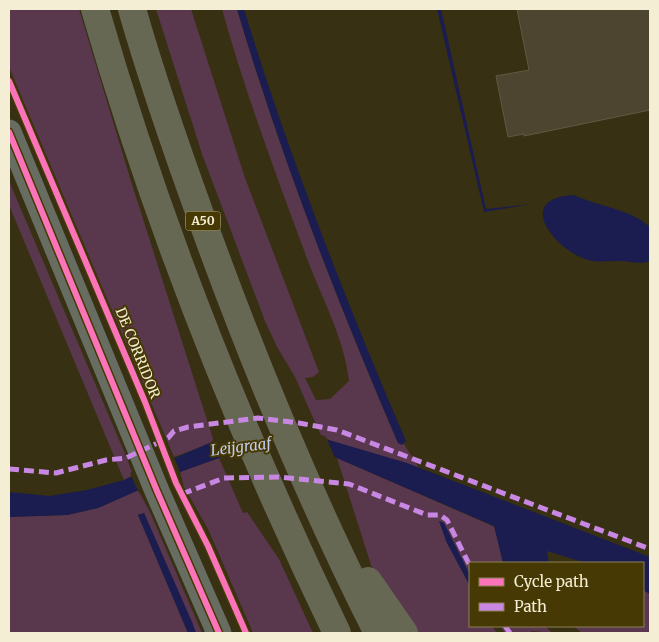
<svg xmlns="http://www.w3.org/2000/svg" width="659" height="642" font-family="Merriweather,serif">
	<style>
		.green { fill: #59374d }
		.water { fill: #1b1c50 }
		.pier { fill: #373012 }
		.building { fill: #4e4530; stroke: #615943 }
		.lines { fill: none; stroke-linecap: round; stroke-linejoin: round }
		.minor { stroke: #676d60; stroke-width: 25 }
		.highway { stroke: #666853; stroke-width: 28 }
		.quiet { stroke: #c787e3; stroke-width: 5; stroke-dasharray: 10 5; stroke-linecap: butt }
		.cycleway-casing { stroke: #463903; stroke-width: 9 }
		.cycleway { stroke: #fb73b8; stroke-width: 6 }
		.labels { text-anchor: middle; stroke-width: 4; stroke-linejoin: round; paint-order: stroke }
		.shield { fill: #463903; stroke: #c0b895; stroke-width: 1 }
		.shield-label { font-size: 12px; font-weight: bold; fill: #f4eed4 }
		.street-label { font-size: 14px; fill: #f4eed4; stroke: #463903 }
		.water-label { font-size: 15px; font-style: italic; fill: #c3ccf2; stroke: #463903 }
	</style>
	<rect width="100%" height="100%" fill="#373012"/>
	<!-- green -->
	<g class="green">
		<polygon points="9,9 79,9 130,178 214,442 174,457 9,67"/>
		<path d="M156 9H191L245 178 319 372 313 377 305 378 316 400 330 399 349 381C344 336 320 295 305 253 275 172 245 92 222 9H237C281 157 337 301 398 443L404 444 419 468 322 438 295 377 277 347 265 321 202 154Z"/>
		<polygon points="9,181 126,456 133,475 124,480 9,205"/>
		<polygon points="219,458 243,513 247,512 279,559 313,633 253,633 208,529 184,487 180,472"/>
		<polygon points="337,458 495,527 503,563 470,563 470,575 442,521 446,541 470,586 470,626 492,626 497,633 413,633 371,565"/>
		<polygon points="138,490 150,512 202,633 196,633 144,513 138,515 188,633 9,633 9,517 67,515 98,508"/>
		<polygon points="643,590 650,594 650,633 582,633 573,626 643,626"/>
		<polygon points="500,626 545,626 552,633 532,631 529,633 505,633"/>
	</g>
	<!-- water -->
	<g class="water">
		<path d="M237 9H244C289 156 345 299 406 441L402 445 398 443C337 301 281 157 237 9Z"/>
		<polygon points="437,9 441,9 486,209 532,204 484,212"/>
		<path d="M574 195C599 207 629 208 650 227V261C640 265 630 261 620 261 608 261 596 263 585 259 552 247 515 198 574 195Z"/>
		<polygon points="322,438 407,463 650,557 650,594 643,590 643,563 586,563 547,551 549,563 503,563 494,526 337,458 280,447 243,451 216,459 180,472 98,508 67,515 9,517 9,492 49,496 87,490 124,480 214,441"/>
		<polygon points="144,513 192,622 196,633 188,633 138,515"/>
		<polygon points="439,521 444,523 470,575 470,586 446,541"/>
	</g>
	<!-- pier -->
	<g class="pier">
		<polygon points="272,426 308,429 326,437 336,460 297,452 270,450 243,454 221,461 212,440"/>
		<polygon points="173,455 181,474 139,493 130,473"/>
	</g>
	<!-- building -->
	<polygon class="building" points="517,9 650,9 650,110 524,136 524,134 508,137 496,76 529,70"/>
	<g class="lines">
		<!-- minor -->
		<polyline class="minor" points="9,132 157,491 219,633"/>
		<!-- highway -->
		<g class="highway">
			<path d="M95 9C157 224 240 432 337 633"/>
			<path d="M132 9C152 79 176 148 201 217 252 359 310 499 378 633"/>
			<polyline points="368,581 404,633"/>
		</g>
		<!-- quiet -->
		<g class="quiet">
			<polyline points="9,469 56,473 106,460 126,458 168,438 174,431 188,427 258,418 299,423 337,430 650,549"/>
			<polyline points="182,494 224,478 279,477 349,484 427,515 440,515 447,520 470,566"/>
			<polyline points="505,626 510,633"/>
		</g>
		<!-- cycleway casing -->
		<g class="cycleway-casing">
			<g id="cycleway">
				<polyline points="9,81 145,402 176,483 208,546 246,633"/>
				<polyline points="9,132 157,491 219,633"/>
			</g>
		</g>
		<!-- cycleway -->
		<use href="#cycleway" class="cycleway"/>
	</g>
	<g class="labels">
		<!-- shield labels -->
		<rect class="shield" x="185.5" y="211.5" width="35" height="19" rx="4"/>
		<g class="shield-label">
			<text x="203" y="225">A50</text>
		</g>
		<!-- street labels -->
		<g class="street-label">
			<text transform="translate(138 353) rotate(68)" y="5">DE CORRIDOR</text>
		</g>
		<!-- water labels -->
		<g class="water-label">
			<text transform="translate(241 447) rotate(-7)" y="5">Leijgraaf</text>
		</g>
	</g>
	<!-- border -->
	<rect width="659" height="642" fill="none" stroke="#f4eed4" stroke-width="20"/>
	<!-- legend -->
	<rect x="469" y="562" width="175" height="65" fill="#463903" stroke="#8c8157"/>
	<rect x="479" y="578" width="25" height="8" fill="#fb73b8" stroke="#8c8157"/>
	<text x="514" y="587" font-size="15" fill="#f4eed4">Cycle path</text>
	<rect x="479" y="603" width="25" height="8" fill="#c787e3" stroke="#8c8157"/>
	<text x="514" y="612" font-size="15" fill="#f4eed4">Path</text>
</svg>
